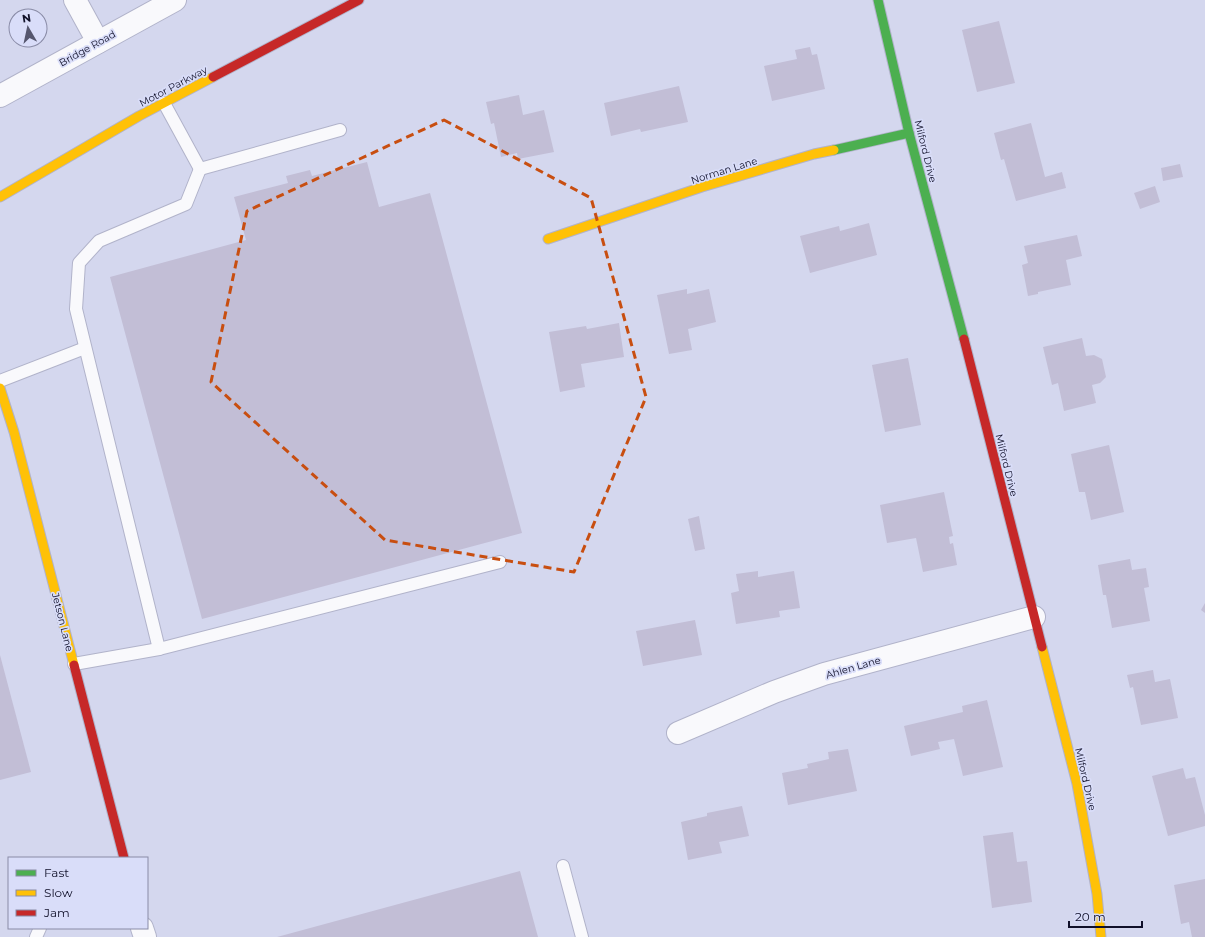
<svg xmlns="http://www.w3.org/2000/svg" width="1205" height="937" font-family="Montserrat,sans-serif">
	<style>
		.building { fill: #c2bed6 }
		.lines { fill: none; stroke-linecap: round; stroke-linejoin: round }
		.lane-casing { stroke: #b1b3ca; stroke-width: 14 }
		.street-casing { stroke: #b1b3ca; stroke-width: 24 }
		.fast-casing { stroke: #b1b3ca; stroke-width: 11 }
		.slow-casing { stroke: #b1b3ca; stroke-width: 11 }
		.jam-casing { stroke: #b1b3ca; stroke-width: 11 }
		.lane { stroke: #f9f9fc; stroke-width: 12 }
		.street { stroke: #f9f9fc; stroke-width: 22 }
		.fast { stroke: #4caf50; stroke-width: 9 }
		.slow { stroke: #ffc107; stroke-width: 9 }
		.jam { stroke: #c62828; stroke-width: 9 }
		.marked { fill: none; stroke: #c84e10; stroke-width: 3; stroke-dasharray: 8 5; stroke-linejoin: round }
		.labels { text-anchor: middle; stroke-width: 3.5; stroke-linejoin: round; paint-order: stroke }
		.street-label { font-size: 10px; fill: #101029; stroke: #d9ddf9 }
	</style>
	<rect width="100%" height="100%" fill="#d4d7ee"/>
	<!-- building -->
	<g class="building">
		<polygon points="999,21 1015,83 977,92 962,30"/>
		<polygon points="810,47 812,55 817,54 825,89 772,101 764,66 797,59 795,50"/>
		<polygon points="679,86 688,122 641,132 640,129 611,136 604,103"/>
		<polygon points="519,95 523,115 544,110 554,152 518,159 517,153 501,157 494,123 491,124 486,102"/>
		<polygon points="1031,123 1045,177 1062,172 1066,188 1016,201 1004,159 1001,160 994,133"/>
		<polygon points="367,162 379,207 430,193 522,533 202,619 110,277 246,240 234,197 288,183 286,176 310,170 312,176"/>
		<polygon points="1180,164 1183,177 1163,181 1161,168"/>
		<polygon points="1155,186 1160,202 1140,209 1134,193"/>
		<polygon points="869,223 877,255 810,273 800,236 839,226 840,231"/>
		<polygon points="1077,235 1082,256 1066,260 1071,285 1038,292 1038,294 1028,296 1022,265 1028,263 1024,246"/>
		<polygon points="687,289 687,294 709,289 716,322 688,329 692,350 669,354 657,295"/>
		<polygon points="619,323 624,357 581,364 585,387 560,392 549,332 586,326 587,329"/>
		<polygon points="1082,338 1086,356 1094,355 1102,359 1106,377 1100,383 1092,385 1096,403 1064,411 1058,383 1052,385 1043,347"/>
		<polygon points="908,358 921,425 885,432 872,365"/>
		<polygon points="1109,445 1124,512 1091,520 1085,492 1079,492 1071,454"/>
		<polygon points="944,492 953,536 949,537 950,544 953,543 957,565 923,572 916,538 887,543 880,505"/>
		<polygon points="699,516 705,549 695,551 688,519"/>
		<polygon points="1130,559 1132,570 1146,568 1149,587 1144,588 1150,621 1112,628 1106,595 1103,595 1098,565"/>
		<polygon points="758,571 758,577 794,571 800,608 779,611 780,617 736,624 731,593 739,591 736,574"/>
		<polygon points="1205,603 1205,613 1201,610"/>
		<polygon points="695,620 702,655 643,666 636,631"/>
		<polygon points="0,655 31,772 0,780"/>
		<polygon points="1153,670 1155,682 1170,679 1178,718 1141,725 1133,687 1130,688 1127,675"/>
		<polygon points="987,700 1003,767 963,776 954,739 938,742 940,749 911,756 904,726 963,712 962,706"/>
		<polygon points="848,749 857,791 788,805 782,773 808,768 807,764 829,759 828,752"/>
		<polygon points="1183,768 1186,779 1195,777 1205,815 1205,826 1168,836 1152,776"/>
		<polygon points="742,806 749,836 719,842 722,853 688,860 681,822 707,816 707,813"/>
		<polygon points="1013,832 1017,862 1027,861 1032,902 992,908 983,836"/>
		<polygon points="520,871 538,937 277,937"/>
		<polygon points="1205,879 1205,937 1192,937 1189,922 1181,924 1174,885"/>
	</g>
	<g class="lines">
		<!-- lane casing -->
		<g class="lane-casing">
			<g id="lane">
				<polyline points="164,103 200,169"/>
				<polyline points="200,169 186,204 99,241 79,263 76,309 159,649 500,562"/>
				<polyline points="200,169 340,130"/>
				<polyline points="0,381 85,348"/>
				<polyline points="74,664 159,649"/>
				<polyline points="563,866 582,937"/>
				<polyline points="36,937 40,928"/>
			</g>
		</g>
		<!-- street casing -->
		<g class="street-casing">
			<g id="street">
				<polyline points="75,0 98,42"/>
				<polyline points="0,96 175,0"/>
				<polyline points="678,733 774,692 824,674 1034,617"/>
				<polyline points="142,928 145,937"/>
			</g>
		</g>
		<!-- fast casing -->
		<g class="fast-casing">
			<g id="fast">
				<polyline points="878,0 909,133 964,339"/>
				<polyline points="834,150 909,133"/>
			</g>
		</g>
		<!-- slow casing -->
		<g class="slow-casing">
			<g id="slow">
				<polyline points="0,197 139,116 213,77"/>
				<polyline points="548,239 702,187 814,154 834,150"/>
				<polyline points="0,388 14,432 74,665"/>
				<polyline points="1042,647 1077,784 1097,894 1101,937"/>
			</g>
		</g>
		<!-- jam casing -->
		<g class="jam-casing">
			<g id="jam">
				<polyline points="213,77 359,0"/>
				<polyline points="964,339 1042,647"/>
				<polyline points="74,665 124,858"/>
			</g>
		</g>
		<!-- lane -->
		<use href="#lane" class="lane"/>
		<!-- street -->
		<use href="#street" class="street"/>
		<!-- fast -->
		<use href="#fast" class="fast"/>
		<!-- slow -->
		<use href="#slow" class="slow"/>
		<!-- jam -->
		<use href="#jam" class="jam"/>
	</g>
	<!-- marked area -->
	<path class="marked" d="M444 120 591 198 646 397 574 572 385 540 211 382 247 211Z"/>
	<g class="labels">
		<!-- street labels -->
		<g class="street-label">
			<text transform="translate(87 48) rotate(-29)" y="4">Bridge Road</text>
			<text transform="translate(173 86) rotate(-28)" y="4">Motor Parkway</text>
			<text transform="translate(926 151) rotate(76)" y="4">Milford Drive</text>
			<text transform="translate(724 170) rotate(-17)" y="4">Norman Lane</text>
			<text transform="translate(1007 465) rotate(76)" y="4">Milford Drive</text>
			<text transform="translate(63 622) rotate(76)" y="4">Jetson Lane</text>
			<text transform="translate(853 667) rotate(-16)" y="4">Ahlen Lane</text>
			<text transform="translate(1086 779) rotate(77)" y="4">Milford Drive</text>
		</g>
	</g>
	<!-- legend -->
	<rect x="8" y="857" width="140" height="72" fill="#d9ddf9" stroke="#898ba6"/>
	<rect x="16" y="870" width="20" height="6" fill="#4caf50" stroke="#898ba6"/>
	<text x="44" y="877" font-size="12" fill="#101029">Fast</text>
	<rect x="16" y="890" width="20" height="6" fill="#ffc107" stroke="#898ba6"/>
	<text x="44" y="897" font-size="12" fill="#101029">Slow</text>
	<rect x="16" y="910" width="20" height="6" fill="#c62828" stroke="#898ba6"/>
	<text x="44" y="917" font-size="12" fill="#101029">Jam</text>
	<!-- north arrow -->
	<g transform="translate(28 28) rotate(351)"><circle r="19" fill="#d9ddf9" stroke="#898ba6"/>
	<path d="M0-3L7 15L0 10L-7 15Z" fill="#55566e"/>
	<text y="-6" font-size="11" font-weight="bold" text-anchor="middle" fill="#101029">N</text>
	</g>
	<!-- scale -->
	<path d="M1069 921v6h73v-6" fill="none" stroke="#101029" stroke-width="2"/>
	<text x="1075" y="921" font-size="12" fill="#101029" stroke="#d9ddf9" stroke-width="3" paint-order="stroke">20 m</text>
</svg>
